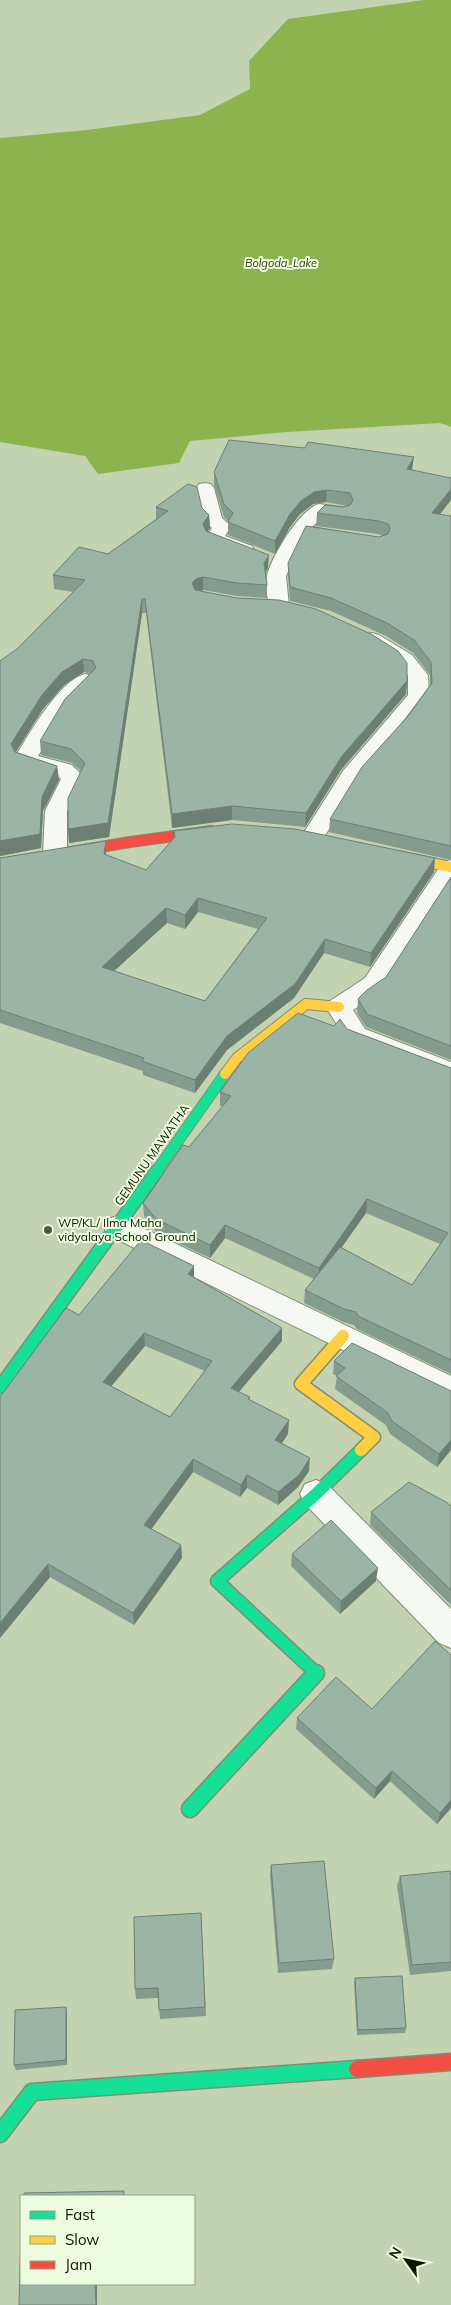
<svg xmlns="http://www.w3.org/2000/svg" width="451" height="2305" font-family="Mulish,sans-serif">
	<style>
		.water { fill: #8cb44e }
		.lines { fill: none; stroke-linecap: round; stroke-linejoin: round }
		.street-casing { stroke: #808d73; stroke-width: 2 }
		.fast-far2-casing { stroke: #808d73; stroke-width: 12 }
		.fast-far1-casing { stroke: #808d73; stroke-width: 15 }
		.fast-casing { stroke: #808d73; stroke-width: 19 }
		.slow-far1-casing { stroke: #808d73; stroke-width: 12 }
		.slow-casing { stroke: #808d73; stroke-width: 15 }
		.jam-far1-casing { stroke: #808d73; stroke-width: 12 }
		.jam-casing { stroke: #808d73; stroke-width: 19 }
		.street { fill: #f6f8f3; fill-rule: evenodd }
		.fast-far2 { stroke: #16e098; stroke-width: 10 }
		.fast-far1 { stroke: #16e098; stroke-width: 12 }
		.fast { stroke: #16e098; stroke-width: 16 }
		.slow-far1 { stroke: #ffcf43; stroke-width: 10 }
		.slow { stroke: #ffcf43; stroke-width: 12 }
		.jam-far1 { stroke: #f24e42; stroke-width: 10 }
		.jam { stroke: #f24e42; stroke-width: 16 }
		.wall { fill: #849c8e; fill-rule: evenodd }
		.shaded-wall { fill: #6c7f74 }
		.building { fill: #9ab5a5; stroke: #6c7f74; fill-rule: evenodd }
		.poi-dot { fill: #4c583f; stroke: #edfcde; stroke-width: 2 }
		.labels { text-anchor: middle; stroke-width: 4; stroke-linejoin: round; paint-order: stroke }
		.far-water-label { font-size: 11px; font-style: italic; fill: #293c0a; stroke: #edfcde }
		.street-label { font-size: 12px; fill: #0c1501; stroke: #edfcde }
		.poi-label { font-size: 12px; fill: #0c1501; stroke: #edfcde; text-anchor: start }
	</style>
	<rect width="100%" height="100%" fill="#c3d3b2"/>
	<!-- water -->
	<polygon class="water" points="424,0 451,0 451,427 440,423 287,432 190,441 179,463 98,474 85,456 0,442 0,138 87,130 200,115 250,89 249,61 288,19"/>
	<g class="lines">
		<!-- street casing -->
		<g class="street-casing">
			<g id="street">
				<path d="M205 483 211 484 214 488 222 518 231 526 225 536 252 546 254 550 252 554C237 558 221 547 207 542L205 538 212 528 204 521 196 488 199 484Z"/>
				<path d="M319 504 349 508 351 512 349 516 342 518 324 516 312 527 347 533 349 537 347 541 340 543 304 537 286 576 289 606 286 610 279 612 272 610C267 603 265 584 267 576 271 557 300 509 319 504Z"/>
				<polygon points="372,633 379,635 412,655 428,675 429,695 405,728 360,779 321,842 313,844 305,842 301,837 343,771 408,695 408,676 398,663 365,643 362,639 365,635"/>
				<path d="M85 674 92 676 95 680 65 712 38 756 72 765 84 777 67 811V854L63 859 55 861 47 859 43 854 45 811 61 779 56 775 17 764 14 759C28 736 59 680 85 674Z"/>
				<polygon points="451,860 451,885 383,990 353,1010 365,1029 451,1062 451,1081 347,1041 326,1007 330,1001 365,978 443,862"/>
				<polygon points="118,1216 451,1376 451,1403 108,1235 104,1227 108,1219"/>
				<polygon points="316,1480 327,1484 451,1609 451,1648 439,1643 305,1504 300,1494 305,1484"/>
			</g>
		</g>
		<!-- fast-far2 casing -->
		<g class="fast-far2-casing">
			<polyline id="fast-far2" points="156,1172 225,1074"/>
		</g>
		<!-- fast-far1 casing -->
		<g class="fast-far1-casing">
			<g id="fast-far1">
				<polyline points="0,1387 157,1171"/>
				<polyline points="317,1674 217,1581 316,1494 361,1450"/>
			</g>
		</g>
		<!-- fast casing -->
		<g class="fast-casing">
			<g id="fast">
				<polyline points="190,1809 316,1673"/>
				<polyline points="0,2134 32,2092 357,2069"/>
			</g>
		</g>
		<!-- slow-far1 casing -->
		<g class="slow-far1-casing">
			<g id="slow-far1">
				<polyline points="399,856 451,867"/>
				<polyline points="225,1074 237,1058 306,1004 339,1007"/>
			</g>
		</g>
		<!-- slow casing -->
		<g class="slow-casing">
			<polyline id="slow" points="343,1336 301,1384 374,1437 361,1450"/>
		</g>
		<!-- jam-far1 casing -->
		<g class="jam-far1-casing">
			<polyline id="jam-far1" points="0,864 130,842 211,831"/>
		</g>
		<!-- jam casing -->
		<g class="jam-casing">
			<polyline id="jam" points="357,2069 451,2062"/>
		</g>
		<!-- street -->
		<use href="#street" class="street"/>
		<!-- fast-far2 -->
		<use href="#fast-far2" class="fast-far2"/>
		<!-- fast-far1 -->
		<use href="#fast-far1" class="fast-far1"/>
		<!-- fast -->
		<use href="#fast" class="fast"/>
		<!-- slow-far1 -->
		<use href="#slow-far1" class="slow-far1"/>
		<!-- slow -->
		<use href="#slow" class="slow"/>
		<!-- jam-far1 -->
		<use href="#jam-far1" class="jam-far1"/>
		<!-- jam -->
		<use href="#jam" class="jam"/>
	</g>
	<!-- wall -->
	<g class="wall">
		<polygon points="412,470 440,515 451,516 451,860 329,832 330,819 430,685 430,675 413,653 386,636 331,611 290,601 288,576 288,563 383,536 378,534 316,526 317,513 347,506 326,502 313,504 300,514 290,527 275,554 228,535 228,521 224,517 214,485 214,472"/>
		<polygon points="156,507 202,508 209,515 210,528 208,531 268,568 266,573 267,585 267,598 237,596 203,590 201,591 407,681 406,694 341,770 305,827 232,820 172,828 146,613 142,613 109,837 69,843 68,829 81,771 72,763 41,755 40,741 90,674 84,672 64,685 43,709 16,752 57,766 59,780 43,811 41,848 0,856 17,649 74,592 54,589 53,575 108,554 156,519"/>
		<path d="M174 831 434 872 370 967 324 953 294 998 227 1050 195 1093 143 1075V1071L0 1023V858L106 855 146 870 174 838ZM198 912 258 929 205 1001 114 971 167 923 185 929Z"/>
		<polygon points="451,877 451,1060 366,1027 357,1013 358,999 386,977"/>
		<path d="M334 1026 347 1029 451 1068V1374L357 1329 354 1325 343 1322 304 1303 305 1290 314 1279 225 1238 210 1258 157 1233 144 1216 143 1203 223 1106H220V1092ZM366 1213 440 1244 412 1285 341 1248Z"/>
		<path d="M194 1266V1278L282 1341 239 1392 250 1397V1400L288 1434 282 1443 309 1471 298 1487 278 1505 247 1488 240 1497 193 1472 151 1529 181 1545 182 1558 134 1625 50 1577 0 1638V1397L79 1315ZM145 1346 205 1371 170 1417 111 1386Z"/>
		<polygon points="334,1361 451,1391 451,1450 437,1467 390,1434 386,1425 335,1389 337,1376 333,1374"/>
		<polygon points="451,1506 451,1605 370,1525 371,1512"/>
		<polygon points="292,1554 376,1581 340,1614 291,1566"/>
		<polygon points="451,1655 451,1808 437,1824 390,1781 374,1799 296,1729 297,1718 372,1709"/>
		<polygon points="271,1865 334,1959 332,1969 278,1973 270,1876"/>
		<polygon points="400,1876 451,1876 451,1971 410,1975 397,1886"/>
		<polygon points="201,1913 206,2016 160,2019 158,1998 136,1999 135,1989"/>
		<polygon points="355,1978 406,2028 405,2033 357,2035 354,1983"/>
		<polygon points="66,2007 67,2012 67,2065 16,2070 14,2065"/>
	</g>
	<!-- shaded-wall -->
	<g class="shaded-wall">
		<polygon points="414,457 412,470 406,482 407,469"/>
		<polygon points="451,489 451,500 431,526 432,513"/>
		<polygon points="327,490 326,502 313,504 300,514 290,527 275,554 275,541 290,514 301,501 314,492"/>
		<polygon points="209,515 210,528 203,537 203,524"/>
		<polygon points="269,555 268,568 264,576 264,563"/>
		<polygon points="203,577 203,590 196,592 192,583 196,579"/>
		<polygon points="142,599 142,613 109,837 69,843 68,829"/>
		<polygon points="83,659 84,672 64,685 43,709 12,758 11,744 42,695 62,672"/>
		<polygon points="407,681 406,694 341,770 305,827 306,813 342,756"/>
		<polygon points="57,766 59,780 43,811 41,848 0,856 0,841 42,797"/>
		<polygon points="232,806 232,820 172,828 172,814"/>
		<polygon points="106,841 106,855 104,854"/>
		<polygon points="435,858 434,872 370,967 371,953"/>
		<polygon points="198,898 198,912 185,929 185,915"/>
		<polygon points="166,908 167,923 103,981 102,967"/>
		<polygon points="325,939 324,953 294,998 227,1050 195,1093 195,1080 227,1036"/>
		<polygon points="367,1199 366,1213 318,1281 319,1268"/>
		<polygon points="225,1225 225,1238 210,1258 210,1245"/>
		<polygon points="194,1266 194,1279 188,1274"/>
		<polygon points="282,1328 282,1341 231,1401 231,1388"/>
		<polygon points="144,1333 145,1346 104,1395 103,1382"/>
		<polygon points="289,1420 288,1434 275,1453 275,1440"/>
		<polygon points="451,1440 451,1450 437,1467 439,1454"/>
		<polygon points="310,1458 309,1471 298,1487 278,1505 278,1492"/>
		<polygon points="193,1459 193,1472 145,1538 144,1525"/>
		<polygon points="247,1475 247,1488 240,1497 241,1485"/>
		<polygon points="181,1545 182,1558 134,1625 133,1613"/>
		<polygon points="48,1564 50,1577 0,1638 0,1623"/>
		<polygon points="378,1568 376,1581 340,1614 341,1601"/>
		<polygon points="392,1771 390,1781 374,1799 376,1788"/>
		<polygon points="451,1800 451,1808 437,1824 440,1813"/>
		<polygon points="66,2007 67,2012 67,2065 66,2060"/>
		<polygon points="95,2284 97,2284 97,2305 96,2305"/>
	</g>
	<!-- building -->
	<g class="building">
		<polygon points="229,440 305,448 308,442 414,457 407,469 451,478 451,489 432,513 451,516 451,846 330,819 362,767 408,716 432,683 431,662 414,640 387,623 331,598 290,587 288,563 306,526 379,537 388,534 390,528 388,524 379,521 317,513 325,505 343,507 350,505 353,500 350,493 327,490 314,492 301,501 290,514 275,541 228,522 233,513 224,504 214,472"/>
		<polygon points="188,484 197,487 202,508 209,515 203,524 206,531 269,555 264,563 267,585 237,583 203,577 196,579 192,583 195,590 237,598 279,600 316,609 371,634 398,651 407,663 407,681 342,756 306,813 232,806 172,814 145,599 142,599 108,823 68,829 68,798 85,763 71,749 40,741 65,699 96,668 93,661 83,659 62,672 42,695 11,744 15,752 57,766 42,797 40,834 0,841 0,661 17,649 85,580 53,575 79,547 108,554 168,511 156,507"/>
		<path d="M232 824 295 829 435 858 371 953 325 939 295 984 227 1036 195 1080 142 1061 144 1058 0 1010V858L106 841 104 854 146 870 175 837 174 831ZM198 898 267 918 205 1001 102 967 166 908 185 915Z"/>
		<polygon points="451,877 451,1046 367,1014 358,999 367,990 386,977"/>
		<polygon points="298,1013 334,1026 340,1019 347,1029 451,1068 451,1360 358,1316 356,1312 344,1309 305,1290 340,1247 412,1285 448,1233 367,1199 319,1268 225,1225 210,1245 156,1219 143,1203 183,1145 189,1147 231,1096 220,1092 248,1053"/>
		<path d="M141 1240 194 1266 188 1274 282 1328 231 1388 250 1397 248 1399 289 1420 275 1440 310 1458 299 1475 278 1492 247 1475 241 1485 193 1459 144 1525 181 1545 133 1613 48 1564 0 1623V1397L66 1308 79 1315ZM144 1333 212 1361 170 1417 103 1382Z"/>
		<polygon points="352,1343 451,1391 451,1440 439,1454 392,1421 388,1413 336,1376 345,1368 334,1361"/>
		<polygon points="409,1482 446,1502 451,1506 451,1590 371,1512"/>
		<polygon points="331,1520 378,1568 341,1601 292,1554"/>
		<polygon points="435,1641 451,1655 451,1800 440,1813 392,1771 376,1788 297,1718 336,1677 372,1709"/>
		<polygon points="324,1861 334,1959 279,1963 271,1865"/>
		<polygon points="450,1871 451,1876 451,1962 412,1965 400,1876"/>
		<polygon points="201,1913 205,2007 159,2010 158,1988 135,1989 134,1917"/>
		<polygon points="402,1976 406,2028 358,2030 355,1978"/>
		<polygon points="66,2007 66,2060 14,2065 15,2010"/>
		<polygon points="124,2191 124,2196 24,2196 24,2193"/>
		<polygon points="21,2242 21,2284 95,2284 96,2305 19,2305 20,2267"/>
	</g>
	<!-- markers -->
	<circle class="poi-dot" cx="48" cy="1230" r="5"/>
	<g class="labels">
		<!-- far-water labels -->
		<g class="far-water-label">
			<text x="281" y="267">Bolgoda_Lake</text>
		</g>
		<!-- street labels -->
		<g class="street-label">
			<text transform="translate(152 1155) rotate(-55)" y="4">GEMUNU MAWATHA</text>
		</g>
		<!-- poi labels -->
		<g class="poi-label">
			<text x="58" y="1227">WP/KL/ Ilma Maha<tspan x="58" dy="14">vidyalaya School Ground</tspan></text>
		</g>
	</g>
	<!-- legend -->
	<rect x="20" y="2195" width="175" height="90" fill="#edfcde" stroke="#93a086"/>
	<rect x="30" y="2211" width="25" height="8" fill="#16e098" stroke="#93a086"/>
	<text x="65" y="2220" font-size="15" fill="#0c1501">Fast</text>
	<rect x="30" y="2236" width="25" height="8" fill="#ffcf43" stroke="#93a086"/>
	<text x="65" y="2245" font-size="15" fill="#0c1501">Slow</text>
	<rect x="30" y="2261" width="25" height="8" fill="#f24e42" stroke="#93a086"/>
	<text x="65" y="2270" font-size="15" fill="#0c1501">Jam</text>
	<!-- north arrow -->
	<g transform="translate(406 2260) rotate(303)" stroke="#edfcde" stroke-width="4" paint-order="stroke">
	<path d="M0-4L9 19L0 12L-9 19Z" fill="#0c1501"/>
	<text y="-8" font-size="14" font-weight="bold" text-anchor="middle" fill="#0c1501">N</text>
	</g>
</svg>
